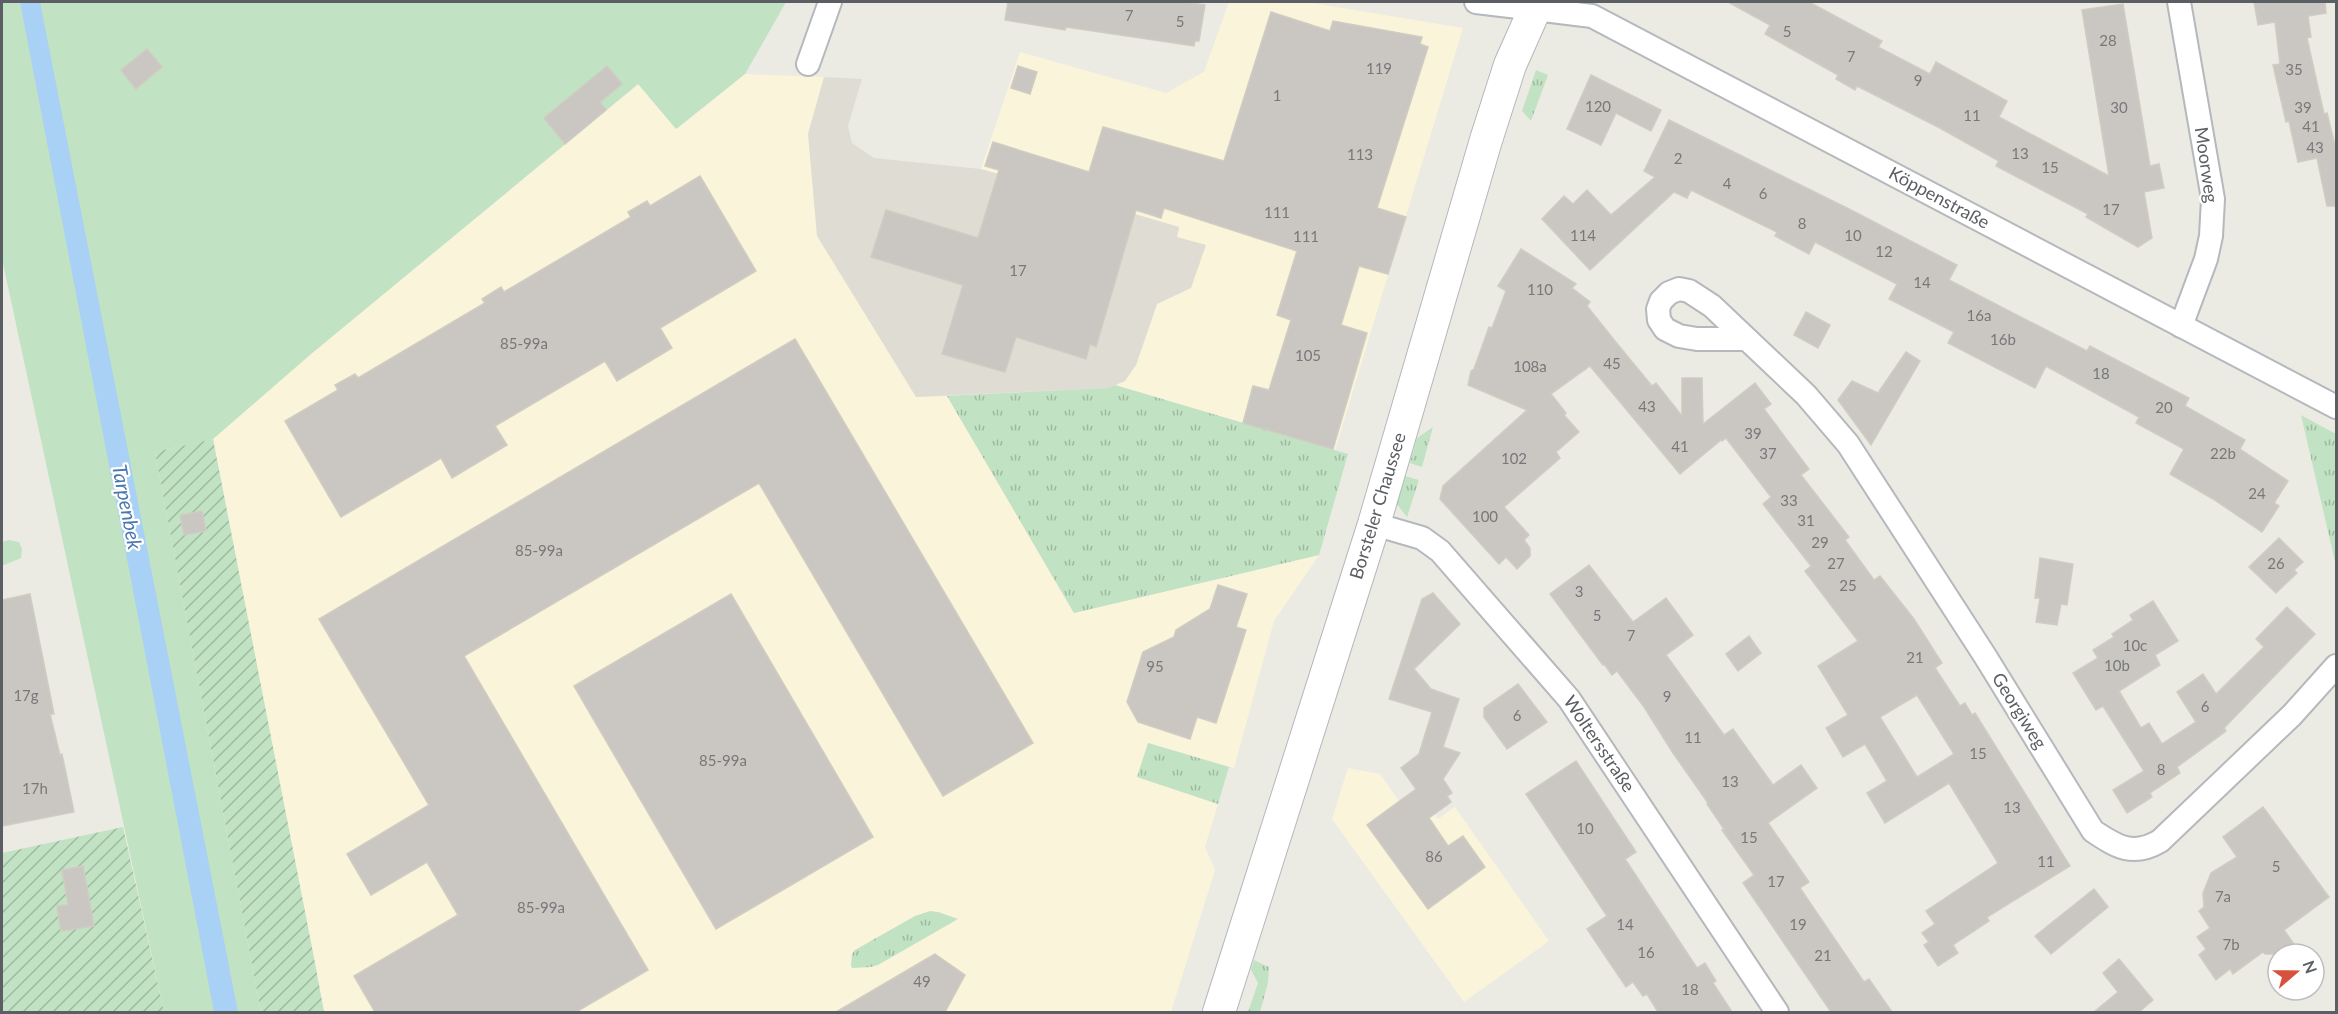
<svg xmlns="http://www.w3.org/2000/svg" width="2338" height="1014" font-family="Lato,sans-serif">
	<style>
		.commercial { fill: #faf4da }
		.education { fill: #dfdcd4 }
		.grass { fill: url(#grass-tufts) }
		.park { fill: #c1e2c3 }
		.garden { fill: url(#garden-furrows) }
		.water { fill: #a9d1f6 }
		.building { fill: #cac7c2; stroke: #d0ccc2; stroke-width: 1.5; fill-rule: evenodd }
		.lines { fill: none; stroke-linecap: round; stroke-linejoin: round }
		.street-casing { stroke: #b5b8bc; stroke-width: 26 }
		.secondary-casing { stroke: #b4b7bc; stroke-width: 34 }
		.street { stroke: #fff; stroke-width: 22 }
		.secondary { stroke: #fff; stroke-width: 32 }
		.labels { text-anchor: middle; stroke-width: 4.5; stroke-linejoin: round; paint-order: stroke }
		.number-label { font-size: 15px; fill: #77787a }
		.street-label { font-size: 18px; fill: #5b5e62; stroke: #fff }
		.water-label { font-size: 20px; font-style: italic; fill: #4b77af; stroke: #fff }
	</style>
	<defs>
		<pattern id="grass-tufts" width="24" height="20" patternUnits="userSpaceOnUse" patternTransform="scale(1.5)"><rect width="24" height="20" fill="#c1e2c3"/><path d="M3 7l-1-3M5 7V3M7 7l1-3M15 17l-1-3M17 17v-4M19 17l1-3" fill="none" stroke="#a0baa2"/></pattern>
		<pattern id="garden-furrows" width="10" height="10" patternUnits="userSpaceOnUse" patternTransform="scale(1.5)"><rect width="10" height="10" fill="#c1e2c3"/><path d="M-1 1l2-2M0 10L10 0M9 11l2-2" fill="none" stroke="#a0baa2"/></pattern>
	</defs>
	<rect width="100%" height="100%" fill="#ecebe3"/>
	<!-- commercial -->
	<g class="commercial">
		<polygon points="1229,2 1306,2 1463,28 1335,450 1115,385 1125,381 1136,365 1157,304 1187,289 1177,237 1179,227 981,169 1020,52 1166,93 1204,72"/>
		<polygon points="745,74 824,77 808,134 916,397 947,396 1074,613 1319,555 1274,621 1234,768 1149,743 1137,776 1218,804 1205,847 1215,870 1171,1012 324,1012 213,439 311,354 639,84 677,129"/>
		<polygon points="1348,768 1380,774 1399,801 1416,789 1438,819 1455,807 1549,941 1464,1002 1332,819"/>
	</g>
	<!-- education -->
	<polygon class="education" points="824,77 862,79 848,126 852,143 874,158 981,169 1179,227 1177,237 1206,245 1191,288 1157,304 1136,365 1125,381 1108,388 916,397 817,236 808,134"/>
	<!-- grass -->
	<g class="grass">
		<polygon points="1536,70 1548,75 1531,121 1522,111"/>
		<polygon points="1115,385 1348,454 1319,555 1074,613 947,396 1108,388"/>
		<polygon points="2301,415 2336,434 2336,566"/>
		<polygon points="1433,427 1422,467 1410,463 1417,438"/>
		<polygon points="1405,476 1419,480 1407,517 1396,503"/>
		<polygon points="1148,743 1229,767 1218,804 1137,777"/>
		<polygon points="930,911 938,912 958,919 878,965 871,967 852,968 851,965 852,954 855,950 915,916"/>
		<polygon points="1254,960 1269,967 1268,983 1260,1012 1248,1012 1258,983 1251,970"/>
	</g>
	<!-- park -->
	<g class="park">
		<polygon points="2,2 786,2 745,74 676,129 638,84 311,354 213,439 155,452 261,1012 164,1012 2,259"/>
		<polygon points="9,540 19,542 22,549 21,558 2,566 2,542"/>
	</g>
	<!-- garden -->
	<g class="garden">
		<polygon points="213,439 315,963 324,1012 261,1012 155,452"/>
		<polygon points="123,827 164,1012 2,1012 2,853"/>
	</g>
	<!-- water -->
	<polygon class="water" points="20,2 40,2 238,1012 214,1012"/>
	<!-- building -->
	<g class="building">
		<polygon points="1008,2 1184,2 1205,5 1199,41 1195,41 1194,46 1066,27 1065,30 1005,20"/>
		<polygon points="1728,2 1809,2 1882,41 1878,47 1930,74 1936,62 2007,101 1999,117 2109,176 2082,10 2123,4 2150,166 2159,164 2164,188 2144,192 2152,238 2138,247 2086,217 2088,214 1996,166 1999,161 1938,127 1857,86 1855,90 1836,79 1838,75 1765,34 1770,25"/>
		<polygon points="2254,2 2325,2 2326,13 2308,16 2311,37 2307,38 2324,114 2327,113 2337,153 2337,206 2327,206 2317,158 2298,162 2289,121 2286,122 2273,65 2280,64 2275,22 2258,25"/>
		<polygon points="1271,12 1330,31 1333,21 1422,37 1420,44 1428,47 1377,208 1406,217 1388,274 1359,266 1341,325 1367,333 1333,449 1243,423 1253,386 1269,390 1291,320 1277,315 1297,251 1164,208 1161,218 1136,210 1096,347 1090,344 1086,359 1016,337 1005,372 942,354 963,285 871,257 886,210 978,238 999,170 985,166 993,142 1089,172 1103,127 1224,161"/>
		<polygon points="147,49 162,67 136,89 121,70"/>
		<polygon points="607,66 622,84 600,102 606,110 565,144 544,118"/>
		<polygon points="1018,66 1037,72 1030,94 1011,88"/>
		<polygon points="1591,75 1661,110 1651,131 1616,113 1601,145 1567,129"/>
		<polygon points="1669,120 1849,209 1957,265 1949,280 2087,351 2090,346 2189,398 2185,406 2245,440 2240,449 2288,481 2274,503 2279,506 2262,532 2213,499 2170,474 2184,449 2136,423 2139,417 2046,366 2035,388 1948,343 1954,332 1889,299 1897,284 1815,242 1809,254 1775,236 1777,232 1691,190 1687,198 1674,192 1590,270 1542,219 1564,196 1573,204 1587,190 1611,215 1655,177 1644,171"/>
		<polygon points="700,176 756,271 660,328 672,348 617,381 605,361 495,426 507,445 452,478 441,458 341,517 285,421 338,390 335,385 355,374 358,378 485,303 482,299 501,287 504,292 631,217 628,212 647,201 650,206"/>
		<path d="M1521 249 1576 284 1572 288 1590 302 1587 306 1615 341 1652 386 1656 383 1682 416V378H1702L1703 424 1755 383 1771 404 1764 409 1809 469 1801 475 1849 537 1845 540 1874 580 1880 576 1914 619 1942 663 1935 668 1960 706 1965 703 1972 715 1975 713 2070 866 1987 917 1989 921 1953 945 1958 953 1938 966 1924 945 1929 942 1922 933 1935 924 1926 911 1998 863 1949 783 1885 823 1867 793 1887 781 1865 744 1843 757 1826 728 1848 715 1818 666 1858 641 1805 571 1811 566 1763 504 1771 497 1726 438 1722 441 1721 440 1680 474 1590 366 1551 394 1566 413 1564 415 1579 432 1556 452 1560 458 1504 507 1529 535 1524 540 1530 548V556L1517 569 1506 557 1499 564 1440 499 1443 486 1527 410 1468 385 1471 371 1474 369 1489 327 1492 328 1506 291 1498 286ZM1917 695 1954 754 1917 777 1880 717Z"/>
		<polygon points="1806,312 1830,325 1818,348 1794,335"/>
		<polygon points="795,339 1033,743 943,796 759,483 464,656 648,970 576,1012 375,1012 354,976 458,915 427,862 371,895 347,854 429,805 319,619"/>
		<polygon points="1906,352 1920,361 1871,445 1838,400 1852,381 1878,393"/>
		<polygon points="202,511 206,531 184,535 180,515"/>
		<polygon points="2279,538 2303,562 2294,570 2297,573 2276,593 2249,567"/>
		<polygon points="2040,558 2073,564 2067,605 2061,604 2057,625 2036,622 2040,598 2035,598"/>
		<polygon points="1589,565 1633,622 1666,598 1693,635 1666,655 1724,735 1733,729 1773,785 1801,765 1817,788 1768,823 1809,882 1800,888 1864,982 1869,979 1892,1012 1831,1012 1743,883 1754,875 1722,830 1724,829 1707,804 1708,803 1673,753 1644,707 1617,671 1612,675 1604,664 1603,665 1550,594"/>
		<polygon points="1218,585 1247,594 1236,627 1246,630 1216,723 1197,717 1190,739 1138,722 1127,702 1143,652 1174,637 1176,630 1210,609"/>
		<polygon points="1433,593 1460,624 1414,669 1431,689 1459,699 1443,747 1460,753 1443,779 1452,793 1447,796 1451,802 1429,818 1448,846 1463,836 1485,867 1428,909 1367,825 1416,789 1401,768 1419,754 1432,712 1389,699 1422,599"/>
		<polygon points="30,594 54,714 50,714 60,755 62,754 74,812 2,826 2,600"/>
		<polygon points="731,594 873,837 716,929 574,686"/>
		<polygon points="2153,601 2178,641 2155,655 2160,665 2119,691 2141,728 2149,723 2162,744 2196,722 2177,692 2203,674 2216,694 2264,647 2256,639 2287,607 2315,634 2224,728 2226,731 2177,767 2180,773 2150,793 2152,797 2127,813 2113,790 2144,771 2103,706 2096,710 2073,673 2098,658 2093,650 2114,637 2112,634 2133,620 2130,615"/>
		<polygon points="1749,636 1761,653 1738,671 1726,654"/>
		<polygon points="1518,684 1547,722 1507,749 1484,717 1484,708"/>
		<polygon points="1576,761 1636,852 1625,859 1697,968 1705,963 1716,981 1713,983 1732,1012 1658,1012 1647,994 1643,996 1633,982 1626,987 1587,929 1607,916 1526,794"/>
		<polygon points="2263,807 2329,897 2284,930 2301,954 2265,954 2263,952 2233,974 2230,969 2216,980 2199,955 2206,949 2197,937 2210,928 2199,911 2204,907 2203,893 2211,873 2237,857 2223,837"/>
		<polygon points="83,866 94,926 61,931 57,906 68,905 62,870"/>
		<polygon points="2094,889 2108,907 2051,954 2035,936"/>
		<polygon points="935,954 965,975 945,1012 836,1012"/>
		<polygon points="2119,959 2153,1000 2139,1012 2094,1012 2118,992 2103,973"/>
	</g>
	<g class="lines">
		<!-- street casing -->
		<g class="street-casing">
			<g id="street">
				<polyline points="1476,2 1592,16 2336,407"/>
				<polyline points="2179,2 2213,199 2211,236 2206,259 2181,326"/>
				<polyline points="808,64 830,2"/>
				<path d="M1747 339H1697L1679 336 1665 329 1659 320 1658 309 1661 301 1669 293 1679 289 1689 291 1712 306 1806 395 1848 444 1985 656 2093 831C2117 847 2133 857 2160 841L2292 715 2336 666"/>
				<polyline points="1374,524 1422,538 1440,551 1569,699 1777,1012"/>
			</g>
		</g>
		<!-- secondary casing -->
		<g class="secondary-casing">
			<polyline id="secondary" points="1219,1012 1374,524 1486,140 1510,65 1538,2"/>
		</g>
		<!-- street -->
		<use href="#street" class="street"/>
		<!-- secondary -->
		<use href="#secondary" class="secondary"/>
	</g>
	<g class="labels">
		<!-- number labels -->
		<g class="number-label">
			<text x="1129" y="21">7</text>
			<text x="1180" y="27">5</text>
			<text x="1787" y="37">5</text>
			<text x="2108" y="46">28</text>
			<text x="1851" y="62">7</text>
			<text x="1379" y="74">119</text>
			<text x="2294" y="75">35</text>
			<text x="1918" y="86">9</text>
			<text x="1277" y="101">1</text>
			<text x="1598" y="112">120</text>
			<text x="2119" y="113">30</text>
			<text x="2303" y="113">39</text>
			<text x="1972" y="121">11</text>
			<text x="2311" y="132">41</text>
			<text x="2315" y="153">43</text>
			<text x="2020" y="159">13</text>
			<text x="1360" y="160">113</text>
			<text x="1678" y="164">2</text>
			<text x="2050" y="173">15</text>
			<text x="1727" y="189">4</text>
			<text x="1763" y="199">6</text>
			<text x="2111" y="215">17</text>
			<text x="1277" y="218">111</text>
			<text x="1802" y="229">8</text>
			<text x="1583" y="241">114</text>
			<text x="1853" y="241">10</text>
			<text x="1306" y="242">111</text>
			<text x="1884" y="257">12</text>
			<text x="1018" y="276">17</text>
			<text x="1922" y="288">14</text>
			<text x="1540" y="295">110</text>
			<text x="1979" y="321">16a</text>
			<text x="2003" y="345">16b</text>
			<text x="524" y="349">85-99a</text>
			<text x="1308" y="361">105</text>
			<text x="1612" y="369">45</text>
			<text x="1530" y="372">108a</text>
			<text x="2101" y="379">18</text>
			<text x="1647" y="412">43</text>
			<text x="2164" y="413">20</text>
			<text x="1753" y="439">39</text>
			<text x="1680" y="452">41</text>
			<text x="1768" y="459">37</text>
			<text x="2223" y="459">22b</text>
			<text x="1514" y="464">102</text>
			<text x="2257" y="499">24</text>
			<text x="1789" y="506">33</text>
			<text x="1485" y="522">100</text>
			<text x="1806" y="526">31</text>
			<text x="1820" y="548">29</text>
			<text x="539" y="556">85-99a</text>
			<text x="1836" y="569">27</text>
			<text x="2276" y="569">26</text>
			<text x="1848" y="591">25</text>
			<text x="1579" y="597">3</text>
			<text x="1597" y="621">5</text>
			<text x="1631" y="641">7</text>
			<text x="2135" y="651">10c</text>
			<text x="1915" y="663">21</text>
			<text x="2117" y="671">10b</text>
			<text x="1155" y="672">95</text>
			<text x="26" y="701">17g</text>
			<text x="1667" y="702">9</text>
			<text x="2205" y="712">6</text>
			<text x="1517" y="721">6</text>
			<text x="1693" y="743">11</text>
			<text x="1978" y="759">15</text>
			<text x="723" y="766">85-99a</text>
			<text x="2161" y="775">8</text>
			<text x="1730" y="787">13</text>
			<text x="35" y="794">17h</text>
			<text x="2012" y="813">13</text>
			<text x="1585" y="834">10</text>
			<text x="1749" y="843">15</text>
			<text x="1434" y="862">86</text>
			<text x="2046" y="867">11</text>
			<text x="2276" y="872">5</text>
			<text x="1776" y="887">17</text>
			<text x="2223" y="902">7a</text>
			<text x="541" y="913">85-99a</text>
			<text x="1625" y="930">14</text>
			<text x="1798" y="930">19</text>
			<text x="2231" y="950">7b</text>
			<text x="1646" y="958">16</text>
			<text x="1823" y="961">21</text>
			<text x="922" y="987">49</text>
			<text x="1690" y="995">18</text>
		</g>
		<!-- street labels -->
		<g class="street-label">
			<text transform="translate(2206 165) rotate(82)" y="6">Moorweg</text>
			<text transform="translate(1939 198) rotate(28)" y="6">Köppenstraße</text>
			<text transform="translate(1378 506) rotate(-73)" y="6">Borsteler Chaussee</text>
			<text transform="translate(2019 711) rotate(58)" y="6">Georgiweg</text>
			<text transform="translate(1599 744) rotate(56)" y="6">Woltersstraße</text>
		</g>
		<!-- water labels -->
		<g class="water-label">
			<text transform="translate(127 507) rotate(79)" y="7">Tarpenbek</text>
		</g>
	</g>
	<!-- border -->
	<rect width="2338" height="1014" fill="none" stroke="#5b5e62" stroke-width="6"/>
	<!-- north arrow -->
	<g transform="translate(2296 972) rotate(70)"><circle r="28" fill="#ffffff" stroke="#bdbfc0" stroke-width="1.5"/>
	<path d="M0-4.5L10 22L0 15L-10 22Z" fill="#d8513d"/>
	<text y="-9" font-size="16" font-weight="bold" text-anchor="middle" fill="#5b5e62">N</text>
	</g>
</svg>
